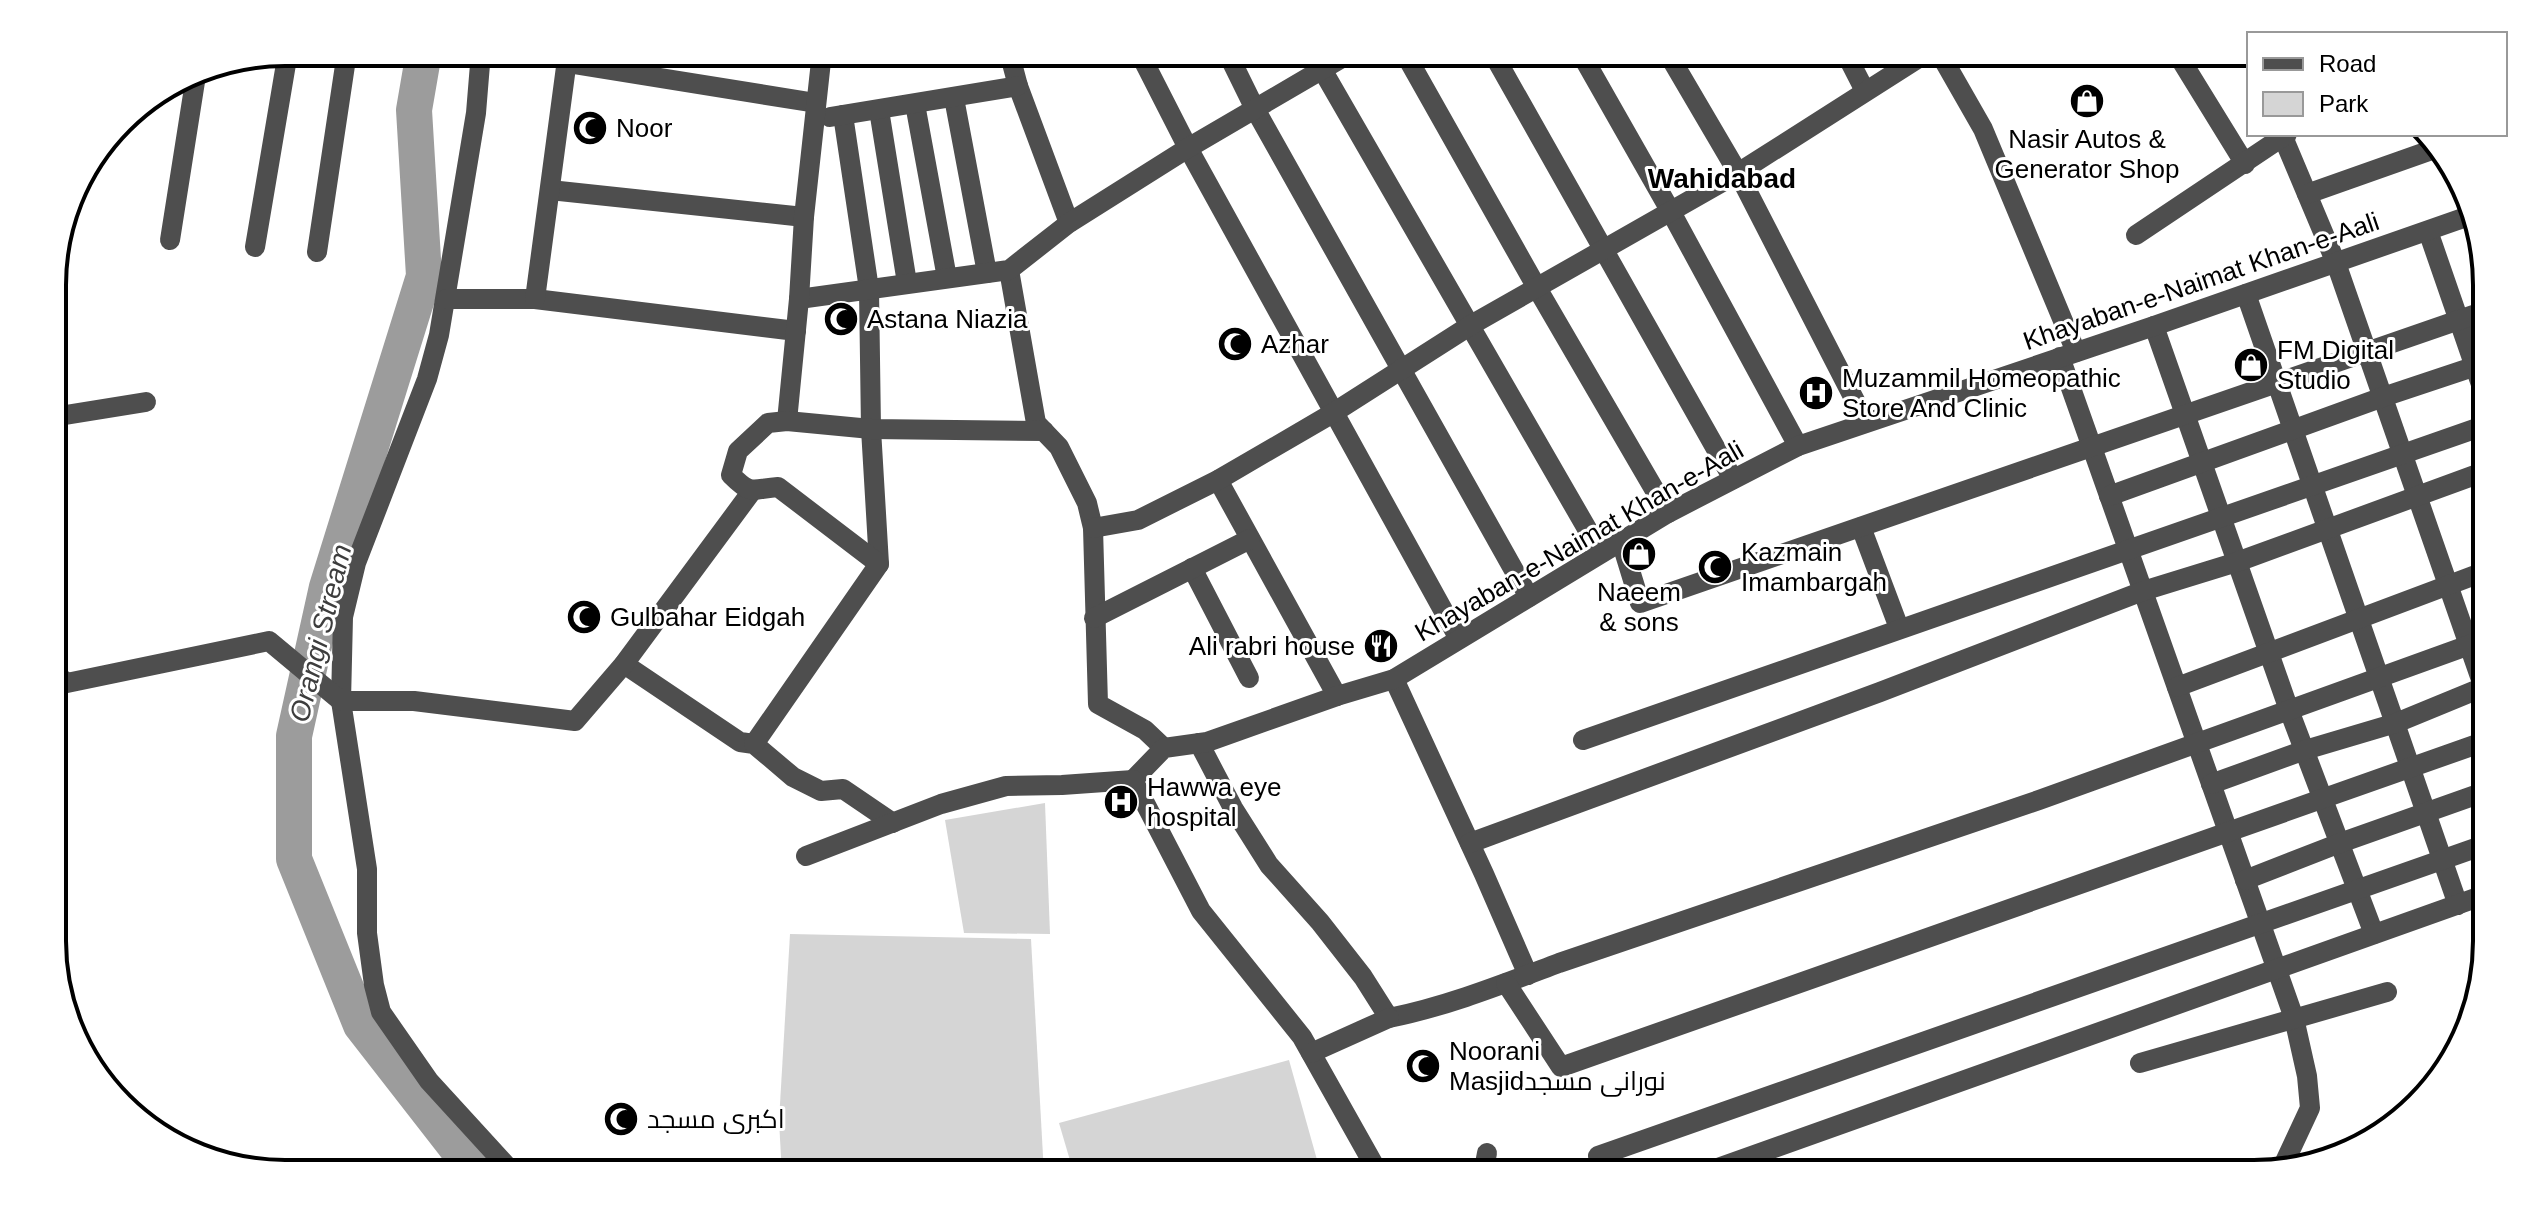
<svg xmlns="http://www.w3.org/2000/svg" width="2539" height="1226" font-family="Arial,Cairo,sans-serif">
	<style>
		.green { fill: #d5d5d5 }
		.lines { fill: none; stroke-linecap: round; stroke-linejoin: round }
		.river { stroke: #9c9c9c; stroke-width: 36 }
		.minor { stroke: #4e4e4e; stroke-width: 20 }
		.labels { text-anchor: middle; stroke-width: 6; stroke-linejoin: round; paint-order: stroke }
		.poi-label { font-size: 26px; fill: #000; stroke: #fff; text-anchor: start }
		.street-label { font-size: 26px; fill: #000; stroke: #fff }
		.neighbourhood-label { font-size: 28px; font-weight: bold; fill: #000; stroke: #fff }
		.water-label { font-size: 28px; font-style: italic; fill: #3d3d3d; stroke: #fff }
		.rim { fill: none; stroke: #000; stroke-width: 4 }
	</style>
	<rect width="100%" height="100%" fill="#fff"/>
	<!-- green -->
	<g class="green">
		<polygon points="1045,803 1050,934 964,933 945,820"/>
		<polygon points="790,934 1031,939 1044,1174 782,1174 779,1121"/>
		<polygon points="1289,1060 1321,1174 1074,1174 1059,1123"/>
	</g>
	<g class="lines">
		<!-- river -->
		<polyline class="river" points="424,52 414,110 424,276 327,587 294,736 294,859 361,1025 477,1174"/>
		<!-- minor -->
		<g class="minor">
			<polyline points="481,52 476,113 439,335 427,379 356,563 343,617 341,701 367,869 367,933 374,985 381,1012 429,1081 514,1174"/>
			<polyline points="1009,52 1018,86 1069,223"/>
			<polyline points="1139,52 1188,148 1459,639"/>
			<polyline points="1227,52 1255,109 1529,597"/>
			<polyline points="1312,52 1601,553"/>
			<polyline points="1404,52 1537,288 1668,513"/>
			<polyline points="1492,52 1733,479"/>
			<polyline points="1580,52 1671,212 1798,446"/>
			<polyline points="1667,52 1738,173 1866,422"/>
			<polyline points="1845,52 1865,91"/>
			<polyline points="1939,52 1983,129 2076,352"/>
			<polyline points="2176,52 2245,164"/>
			<polyline points="567,63 816,103"/>
			<polyline points="954,98 987,273"/>
			<polyline points="915,104 947,278"/>
			<polyline points="879,110 907,283"/>
			<polyline points="843,115 869,289 871,429 879,564"/>
			<polyline points="830,117 1018,86"/>
			<polyline points="2283,137 2336,263 2486,694"/>
			<polyline points="550,190 804,217"/>
			<polyline points="2307,194 2440,147"/>
			<polyline points="2428,231 2485,396"/>
			<polyline points="2136,235 2287,134"/>
			<polyline points="170,240 197,69"/>
			<polyline points="255,247 288,52"/>
			<polyline points="317,252 347,52"/>
			<polyline points="1009,270 1036,423 1059,447 1087,503 1093,528 1098,704 1145,730 1164,748"/>
			<polyline points="2246,294 2458,905"/>
			<polyline points="446,299 535,299 796,331"/>
			<polyline points="535,299 568,52"/>
			<polyline points="799,299 1009,270 1069,223 1188,148 1352,52"/>
			<polyline points="2154,326 2289,710 2374,934"/>
			<polyline points="2060,357 2294,1018 2307,1076 2310,1108 2282,1168 2277,1171"/>
			<polyline points="53,417 146,402"/>
			<polyline points="787,421 799,299 804,217 822,52"/>
			<polyline points="1218,480 1337,696"/>
			<polyline points="2109,496 2383,397 2485,363"/>
			<polyline points="1861,527 1899,628"/>
			<polyline points="1093,528 1138,520 1218,480 1333,413 1471,325 1738,173 1928,52"/>
			<polyline points="1621,541 1640,603 2485,311"/>
			<polyline points="1192,568 1249,678"/>
			<polyline points="1094,618 1250,539"/>
			<polyline points="624,664 740,742 754,744 793,777 821,791 843,789 893,823"/>
			<polyline points="53,672 67,683 269,641 341,701 414,701 575,721 624,664 752,491"/>
			<polyline points="1394,679 1484,874 1528,975"/>
			<polyline points="2177,687 2486,571"/>
			<polyline points="1583,740 2486,425"/>
			<path d="M1199 743 1233 808 1269 865 1320 922 1363 977 1389 1018C1448 1006 1503 984 1559 963L2039 800 2486 639"/>
			<path d="M754 744 879 564 778 487C751 489 752 496 731 475L738 451 768 423 787 421 871 429 1044 431"/>
			<polyline points="1133,780 1164,748 1207,742 1337,696 1394,679 1668,513 1798,446 2154,326 2469,216"/>
			<polyline points="2211,784 2305,750 2396,723 2486,686"/>
			<polyline points="1470,843 1880,692 2143,591 2237,562 2486,471"/>
			<polyline points="806,856 941,804 1006,786 1062,785 1133,780 1201,911 1302,1037 1379,1174"/>
			<polyline points="2245,880 2340,843 2487,791"/>
			<polyline points="1506,983 1561,1067 2486,741"/>
			<polyline points="1311,1053 1389,1018"/>
			<polyline points="2140,1063 2387,992"/>
			<polyline points="1704,1173 2487,894"/>
			<polyline points="1483,1174 1487,1153"/>
			<polyline points="1607,1174 1598,1156 2487,844"/>
		</g>
	</g>
	<!-- icons -->
	<defs>
		<g id="shop-disc" transform="scale(1.8)"><circle r="9.5" fill="#000" stroke="#fff"/><path d="M-5-2.5h2.3a2.7 3.5 0 0 1 5.4 0H5L5.5 6h-11ZM-1.5-2.5h3a1.5 2.3 0 0 0-3 0Z" fill="#fff"/></g>
		<g id="mosque-disc" transform="scale(1.8)"><circle r="9.5" fill="#000" stroke="#fff"/><path d="M3.5-4.9A6 6 0 1 0 3.5 4.9A5 5 0 1 1 3.5-4.9Z" fill="#fff"/></g>
		<g id="hospital-disc" transform="scale(1.8)"><circle r="9.5" fill="#000" stroke="#fff"/><path d="M-5-5h3v3.5h4V-5h3V5h-3V1.5h-4V5h-3Z" fill="#fff"/></g>
		<g id="restaurant-disc" transform="scale(1.8)"><circle r="9.5" fill="#000" stroke="#fff"/><path d="M-5-6h1v4h1v-4h1v4h1v-4h1v5L-1.5 .5V6h-2V.5L-5-1ZM5-6V6H3V1.5H1.5Q1.5-4 5-6Z" fill="#fff"/></g>
	</defs>
	<g fill-rule="evenodd">
		<use href="#shop-disc" x="2087" y="101"/>
		<use href="#mosque-disc" x="590" y="128"/>
		<use href="#mosque-disc" x="841" y="319"/>
		<use href="#mosque-disc" x="1235" y="344"/>
		<use href="#shop-disc" x="2251" y="365"/>
		<use href="#hospital-disc" x="1816" y="393"/>
		<use href="#shop-disc" x="1639" y="554"/>
		<use href="#mosque-disc" x="1715" y="567"/>
		<use href="#mosque-disc" x="584" y="617"/>
		<use href="#restaurant-disc" x="1381" y="646"/>
		<use href="#hospital-disc" x="1121" y="802"/>
		<use href="#mosque-disc" x="1423" y="1066"/>
		<use href="#mosque-disc" x="621" y="1119"/>
	</g>
	<g class="labels">
		<!-- poi labels -->
		<g class="poi-label">
			<text x="616" y="137">Noor</text>
			<text x="2087" y="148" text-anchor="middle">Nasir Autos &amp;<tspan x="2087" dy="30">Generator Shop</tspan></text>
			<text x="867" y="328">Astana Niazia</text>
			<text x="1261" y="353">Azhar</text>
			<text x="2277" y="359">FM Digital<tspan x="2277" dy="30">Studio</tspan></text>
			<text x="1842" y="387">Muzammil Homeopathic<tspan x="1842" dy="30">Store And Clinic</tspan></text>
			<text x="1741" y="561">Kazmain<tspan x="1741" dy="30">Imambargah</tspan></text>
			<text x="1639" y="601" text-anchor="middle">Naeem<tspan x="1639" dy="30">&amp; sons</tspan></text>
			<text x="610" y="626">Gulbahar Eidgah</text>
			<text x="1355" y="655" text-anchor="end">Ali rabri house</text>
			<text x="1147" y="796">Hawwa eye<tspan x="1147" dy="30">hospital</tspan></text>
			<text x="1449" y="1060">Noorani<tspan x="1449" dy="30">Masjidنورانی مسجد</tspan></text>
			<text x="647" y="1128">اکبری مسجد</text>
		</g>
		<!-- street labels -->
		<g class="street-label">
			<text transform="translate(2201 281) rotate(-19)" y="9">Khayaban-e-Naimat Khan-e-Aali</text>
			<text transform="translate(1579 541) rotate(-30)" y="9">Khayaban-e-Naimat Khan-e-Aali</text>
		</g>
		<!-- neighbourhood labels -->
		<g class="neighbourhood-label">
			<text x="1722" y="188">Wahidabad</text>
		</g>
		<!-- water labels -->
		<g class="water-label">
			<text transform="translate(320 633) rotate(-76)" y="10">Orangi Stream</text>
		</g>
	</g>
	<!-- crop -->
	<path d="M0 0H2539V1226H0ZM285 66H2254A219 219 0 0 1 2473 285V941A219 219 0 0 1 2254 1160H285A219 219 0 0 1 66 941V285A219 219 0 0 1 285 66Z" fill="#fff" fill-rule="evenodd"/>
	<path class="rim" d="M285 66H2254A219 219 0 0 1 2473 285V941A219 219 0 0 1 2254 1160H285A219 219 0 0 1 66 941V285A219 219 0 0 1 285 66Z"/>
	<!-- legend -->
	<rect x="2247" y="32" width="260" height="104" fill="#ffffff" stroke="#999999" stroke-width="2"/>
	<rect x="2263" y="58" width="40" height="12" fill="#4e4e4e" stroke="#999999" stroke-width="2"/>
	<text x="2319" y="72" font-size="24" fill="#000000">Road</text>
	<rect x="2263" y="92" width="40" height="24" fill="#d5d5d5" stroke="#999999" stroke-width="2"/>
	<text x="2319" y="112" font-size="24" fill="#000000">Park</text>
</svg>
